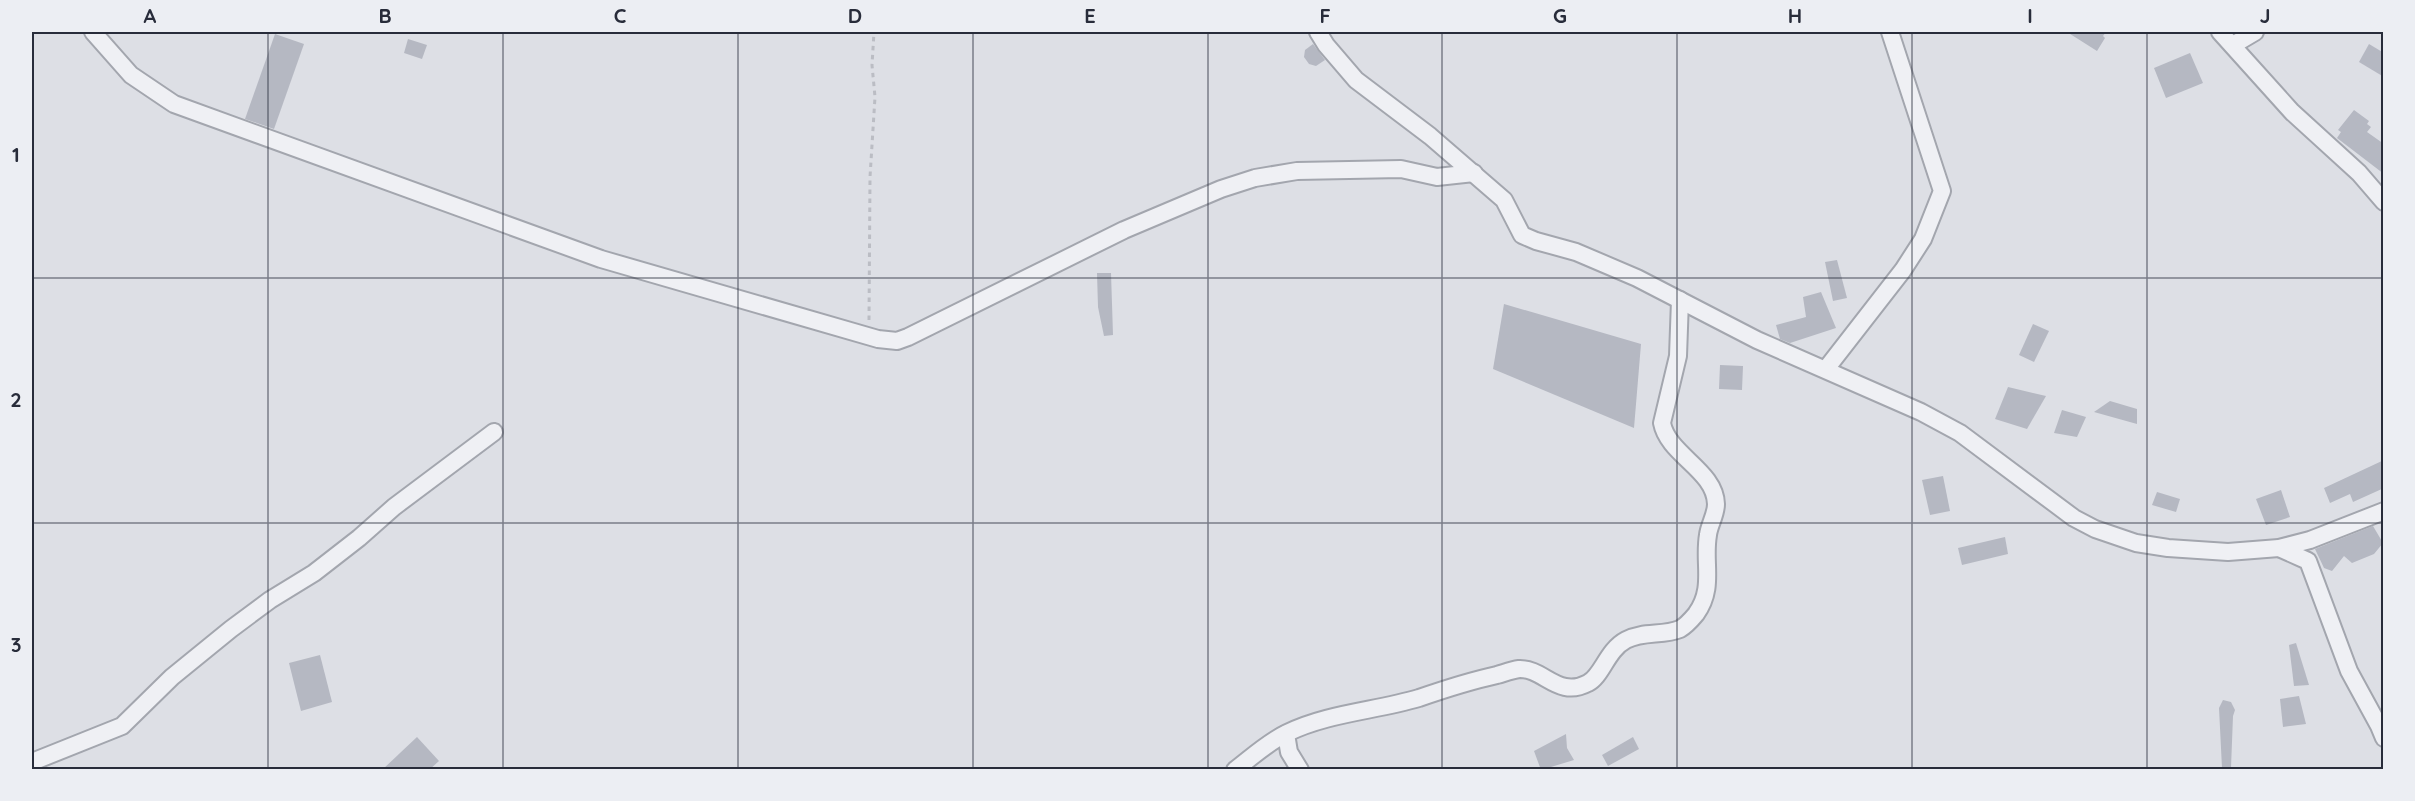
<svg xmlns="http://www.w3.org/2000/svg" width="2415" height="801" font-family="Quicksand,sans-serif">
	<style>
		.building { fill: #b5b8c2 }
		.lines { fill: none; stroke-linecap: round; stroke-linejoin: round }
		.street-casing { stroke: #a3a6ae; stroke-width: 20 }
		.path { stroke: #bbbdc4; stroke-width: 3; stroke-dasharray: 4.5 4.5; stroke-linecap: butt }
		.street { stroke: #eff0f4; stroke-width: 16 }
		.grid { fill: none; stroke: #282c3a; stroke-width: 1.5; stroke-opacity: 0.55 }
		.neatline { fill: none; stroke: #282c3a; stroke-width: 2 }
		.grid-label { font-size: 20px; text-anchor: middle; font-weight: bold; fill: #282c3a }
	</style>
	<rect width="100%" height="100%" fill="#dddfe5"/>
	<!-- building -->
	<g class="building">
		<polygon points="2067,32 2106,32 2103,36 2105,38 2097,51"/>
		<polygon points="275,34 304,44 274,129 245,119"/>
		<polygon points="408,39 427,45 422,59 404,53"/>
		<polygon points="1313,44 1325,60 1316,66 1309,64 1304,57 1305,50"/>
		<polygon points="2369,44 2384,53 2384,77 2359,62"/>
		<polygon points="2190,53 2203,83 2166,98 2154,68"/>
		<polygon points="2354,110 2369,121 2367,124 2371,127 2367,132 2384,144 2384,174 2337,138 2341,132 2338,130"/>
		<polygon points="1837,260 1847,298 1833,301 1825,262"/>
		<polygon points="1097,273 1111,273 1113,335 1104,336 1098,307"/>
		<polygon points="1821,292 1836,328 1790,343 1780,339 1776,325 1806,317 1803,297"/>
		<polygon points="1504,304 1641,344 1634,428 1493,369"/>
		<polygon points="2033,324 2049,331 2034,362 2019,355"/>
		<polygon points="1720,365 1743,366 1742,390 1719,389"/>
		<polygon points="2008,387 2046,396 2027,429 1995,419"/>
		<polygon points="2110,401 2137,409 2137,424 2094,412"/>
		<polygon points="2062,410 2086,417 2077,437 2054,433"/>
		<polygon points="2384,460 2384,488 2353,502 2350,494 2330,503 2324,488"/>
		<polygon points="1943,476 1950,511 1930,515 1922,480"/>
		<polygon points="2281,490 2290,517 2266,525 2256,499"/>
		<polygon points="2157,492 2180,499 2176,512 2152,505"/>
		<polygon points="2373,526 2383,543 2374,554 2352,563 2344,556 2332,571 2324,568 2315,549"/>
		<polygon points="2005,537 2008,554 1962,565 1958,548"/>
		<polygon points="2296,643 2309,685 2294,686 2289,645"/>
		<polygon points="320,655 332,702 301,711 289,663"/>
		<polygon points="2299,696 2306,724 2283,727 2280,699"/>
		<polygon points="2223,700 2231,702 2235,710 2233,716 2231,768 2222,768 2219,708"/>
		<polygon points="1566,734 1567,748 1574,760 1541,770 1534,751"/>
		<polygon points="417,737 439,761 429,770 382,770"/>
		<polygon points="1633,737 1639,749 1608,766 1602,755"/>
	</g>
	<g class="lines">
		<!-- street casing -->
		<g class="street-casing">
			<g id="street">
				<polyline points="93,32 131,75 174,104 601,259 878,339 897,341 908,337 1124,230 1221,189 1255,178 1297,171 1401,169 1437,177 1474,173"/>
				<polyline points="1318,32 1326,45 1356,80 1430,136 1504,200 1522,235 1536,241 1576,252 1637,278 1757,340 1921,412 1960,433 2074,518 2095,529 2136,543 2168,548 2228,552 2279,548 2310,540 2384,511"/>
				<polyline points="2220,32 2292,112 2359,173 2384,202"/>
				<polyline points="2233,45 2255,32"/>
				<polyline points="1826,369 1903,270 1923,239 1942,191 1890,32"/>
				<polyline points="2279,548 2308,561 2349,671 2379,726 2384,738"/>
				<polyline points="1286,734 1289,752 1300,770"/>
				<polyline points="32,762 122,726 172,677 231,629 270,600 314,573 359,538 394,507 494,432"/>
				<path d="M1235 770C1252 757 1268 742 1287 733 1328 713 1375 711 1419 698 1445 689 1470 681 1497 675 1504 673 1512 670 1519 669 1544 668 1558 699 1588 683 1602 676 1607 650 1626 640 1643 631 1663 636 1680 629 1687 625 1691 620 1696 614 1715 588 1703 563 1708 535 1709 525 1716 515 1716 504 1715 470 1668 455 1662 423L1678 356 1680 300"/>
			</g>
		</g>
		<!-- path -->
		<polyline class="path" points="869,320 870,177 875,97 872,65 874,32"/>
		<!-- street -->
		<use href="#street" class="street"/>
	</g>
	<!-- grid -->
	<path class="grid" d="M268 32V770M503 32V770M738 32V770M973 32V770M1208 32V770M1442 32V770M1677 32V770M1912 32V770M2147 32V770M32 278H2384M32 523H2384"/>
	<!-- border -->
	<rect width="2415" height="801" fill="none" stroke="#eceef3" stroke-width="66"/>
	<rect x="33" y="33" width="2349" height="735" class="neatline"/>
	<g class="grid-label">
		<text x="150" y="23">A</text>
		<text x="385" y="23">B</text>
		<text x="620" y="23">C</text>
		<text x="855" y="23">D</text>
		<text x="1090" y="23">E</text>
		<text x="1325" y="23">F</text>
		<text x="1560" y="23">G</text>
		<text x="1795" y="23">H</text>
		<text x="2030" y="23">I</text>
		<text x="2265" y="23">J</text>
		<text x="16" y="162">1</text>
		<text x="16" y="407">2</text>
		<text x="16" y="652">3</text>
	</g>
</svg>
